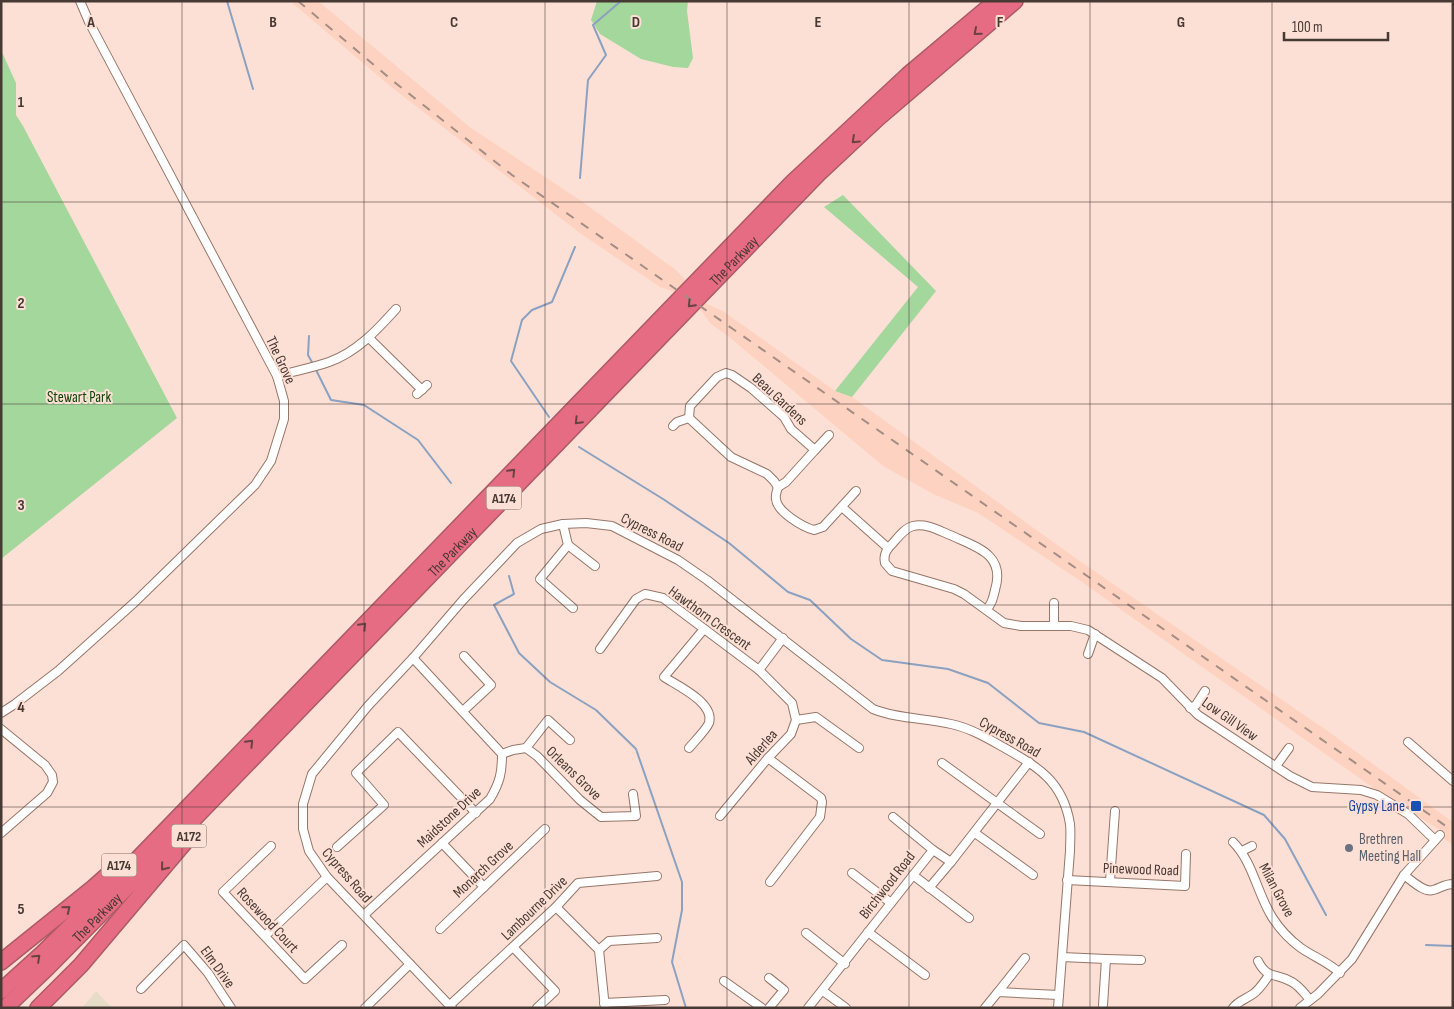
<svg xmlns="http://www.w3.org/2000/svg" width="1454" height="1009" font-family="'Sofia Sans Condensed',sans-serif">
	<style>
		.built { fill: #fdd2c0 }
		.education { fill: #e6dcc7 }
		.green { fill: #a4d79c }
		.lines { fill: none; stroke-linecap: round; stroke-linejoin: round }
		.stream { stroke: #8ba1c1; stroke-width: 2 }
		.street-casing { stroke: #967669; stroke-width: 10 }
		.highway-casing { stroke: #ae5a67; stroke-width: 18 }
		.street { stroke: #fff; stroke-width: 8 }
		.highway { stroke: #e66c83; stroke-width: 15 }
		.rail { stroke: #a38d85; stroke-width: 2; stroke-dasharray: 9 9; stroke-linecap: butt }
		.oneway { stroke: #674343 }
		.grid { fill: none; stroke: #473933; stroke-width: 1; stroke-opacity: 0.55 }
		.transit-dot { fill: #1a4fb4; stroke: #fde0d5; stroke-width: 2 }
		.worship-dot { fill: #6b7280; stroke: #fde0d5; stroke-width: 2 }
		.labels { text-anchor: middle; stroke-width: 4; stroke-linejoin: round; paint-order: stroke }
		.shield { fill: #fde0d5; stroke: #7e6b64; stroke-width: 1 }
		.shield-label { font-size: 14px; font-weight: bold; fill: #473933 }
		.street-label { font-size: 15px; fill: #473933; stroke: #fde0d5 }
		.park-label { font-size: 15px; fill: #0d4105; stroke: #fde0d5 }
		.transit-label { font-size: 15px; fill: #164399; stroke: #fde0d5; text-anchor: end }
		.worship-label { font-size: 15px; fill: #5b616d; stroke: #fde0d5; text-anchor: start }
		.grid-label { font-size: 16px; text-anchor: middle; font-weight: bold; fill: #473933; stroke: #fde0d5; stroke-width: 4; stroke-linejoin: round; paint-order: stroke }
	</style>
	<rect width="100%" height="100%" fill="#fde0d5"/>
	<!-- built -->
	<polygon class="built" points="290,1 318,1 471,128 580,200 676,270 707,304 723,311 835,391 852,397 1074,557 1329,732 1439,812 1453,822 1453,845 1440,836 1443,832 1372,787 1079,580 978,513 933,494 883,466 728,336 711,324 701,311 672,291 660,287 581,234 390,86"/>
	<!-- education -->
	<polygon class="education" points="96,991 112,1008 82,1008"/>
	<!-- green -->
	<g class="green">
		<polygon points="597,1 688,1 687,11 693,58 688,68 673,67 641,59 600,34 591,20"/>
		<polygon points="1,50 16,83 16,115 23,126 177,418 1,559"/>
		<polygon points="843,195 936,291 852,397 835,391 918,287 824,207"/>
	</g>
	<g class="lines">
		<!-- stream -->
		<g class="stream">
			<polyline points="227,1 253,89"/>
			<polyline points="580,178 588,80 606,55 593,25 621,1"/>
			<polyline points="309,336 308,355 313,364"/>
			<polyline points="315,368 331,400 364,405 418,440 451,483"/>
			<polyline points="549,417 511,361 522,320 532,310 552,302 575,247"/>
			<polyline points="579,447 663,499 729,543 788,592 810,600 851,639 882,660 948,669 988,683 1039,723 1084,732 1264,815 1285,839 1326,915"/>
			<polyline points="509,576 514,594 494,605 519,653 550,682 596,710 636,749 682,882 682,910 672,962 686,1008"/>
			<polyline points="1426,945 1453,946"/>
		</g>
		<!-- street casing -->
		<g class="street-casing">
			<g id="street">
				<polyline points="369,338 422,390"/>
				<polygon points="726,373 732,375 751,388 784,417 791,429 815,450 786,482 778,487 774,481 767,474 731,457 689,418 690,406 717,377"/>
				<path d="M277 376C294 371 312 368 329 362 357 352 377 330 396 309"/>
				<polyline points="417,394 427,385"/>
				<polyline points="673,426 677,422 689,418"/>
				<polyline points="815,450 829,435"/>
				<path d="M778 487C777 491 775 495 776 499 777 512 803 527 814 530L823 527 856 491"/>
				<polyline points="842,507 888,548"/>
				<polyline points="563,524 568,545 540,579 573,608"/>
				<polyline points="568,545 595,566"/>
				<polyline points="1054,603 1054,626"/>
				<path d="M986 610C992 604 993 598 995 590 1006 554 976 547 950 535 938 530 926 523 913 526 905 528 899 536 893 543 887 549 883 554 885 563L892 571 954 589 964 594 1004 623 1021 626H1071L1088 630 1162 678 1198 715 1290 776 1312 787 1361 790 1377 795 1408 814 1435 840"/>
				<polyline points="600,649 636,599 645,594 663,598 759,670 783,638"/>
				<polyline points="1088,654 1095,634"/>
				<polyline points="1190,708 1196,705 1205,691"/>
				<polyline points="463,711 491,685 464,656"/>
				<polyline points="1,713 15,704 58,671 135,602 255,485 271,461 284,419 284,401 277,376 89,22 80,1"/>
				<polyline points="796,720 816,717 859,748"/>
				<polyline points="1,729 45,765 52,775 53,782 47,793 1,833"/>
				<polyline points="1408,742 1453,781"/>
				<polyline points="526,748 548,720 570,740"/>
				<path d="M689 748C694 742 706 730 709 723 715 703 678 686 664 677L704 629"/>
				<polyline points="502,754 513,750 526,748 537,756 580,800 601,817 636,816 633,794"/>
				<polyline points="768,758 821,798 822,802 820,817 770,882"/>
				<polyline points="942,763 1040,834"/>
				<polyline points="1276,766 1289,748"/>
				<polyline points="720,816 768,758 791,734 796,720 792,703 759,670"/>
				<polyline points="893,817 933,850"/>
				<polyline points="975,833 1033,875"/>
				<path d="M1233 842C1253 862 1257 893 1272 917 1279 928 1290 940 1301 948 1314 957 1328 962 1340 973"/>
				<polyline points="442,843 484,887"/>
				<polyline points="271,846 223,892 305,979 342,945"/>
				<polyline points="337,847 384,805 356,773 398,732 476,813"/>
				<polyline points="1242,851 1252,846"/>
				<polyline points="852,873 891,903"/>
				<polyline points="913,875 969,918"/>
				<path d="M1404 875C1411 880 1424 893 1433 890 1441 888 1444 884 1453 884"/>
				<polyline points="1067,880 1185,886 1186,854"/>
				<polyline points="1110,881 1115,811"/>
				<polyline points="929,888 951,862"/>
				<polyline points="556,907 599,950 605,1008"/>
				<path d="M364 915 490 799C500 782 502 773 502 754L413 658"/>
				<polyline points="440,929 545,829"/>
				<polyline points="868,932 925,975"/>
				<polyline points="806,933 845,964"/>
				<polyline points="265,936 327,877"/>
				<polyline points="513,947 555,991 537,1008"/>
				<polyline points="599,950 609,941 657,938"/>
				<polyline points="1062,957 1106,959 1103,1005"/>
				<polyline points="1106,959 1141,960"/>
				<path d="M1258 961C1267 979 1275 973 1290 981 1298 984 1305 994 1310 1000"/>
				<polyline points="724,981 762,1008"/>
				<polyline points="141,989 184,945 208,973 231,1008"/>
				<polyline points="823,991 846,1008"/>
				<polyline points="998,992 1025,958"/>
				<polyline points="604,1003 665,1000"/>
				<polyline points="450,1005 556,907 578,883 657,876"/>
				<polyline points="365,1008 410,964"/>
				<path d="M452 1008 327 877 309 851 303 829V804L312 774 368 706 413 658 463 600 517 543 541 529 563 524 586 523 612 526 678 560 707 580 873 709C898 719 925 718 951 724 970 728 987 738 1003 747 1038 767 1063 781 1070 824 1071 833 1070 843 1070 851L1058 1008"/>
				<polyline points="769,1008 784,990 769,978"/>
				<polyline points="808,1008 933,850 951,862 1029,762"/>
				<polyline points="985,1008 998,992 1059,995"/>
				<path d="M1233 1008C1238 1001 1246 999 1253 994 1260 989 1264 982 1269 975"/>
				<polyline points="1300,1008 1318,994 1352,959 1404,875 1440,835"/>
			</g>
		</g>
		<!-- highway casing -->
		<g class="highway-casing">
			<g id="highway">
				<polyline points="1,962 93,888 120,864"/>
				<polyline points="1,991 43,953 133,864 793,182 908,75 996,1"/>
				<path id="s1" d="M5 1008 47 968 155 859 818 174 878 118 1015 1"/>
				<polyline points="38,1008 81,965 191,835"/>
			</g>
		</g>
		<!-- street -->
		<use href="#street" class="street"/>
		<!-- highway -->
		<use href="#highway" class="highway"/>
		<!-- rail -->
		<polyline class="rail" points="298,1 393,81 512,175 1453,831"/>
	</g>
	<!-- one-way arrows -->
	<defs><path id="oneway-chevron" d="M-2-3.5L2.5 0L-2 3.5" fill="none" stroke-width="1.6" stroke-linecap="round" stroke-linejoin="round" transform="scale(1.25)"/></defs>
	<g class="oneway">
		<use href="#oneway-chevron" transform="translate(977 32) rotate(139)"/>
		<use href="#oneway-chevron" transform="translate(855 140) rotate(137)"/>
		<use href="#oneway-chevron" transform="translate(691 304) rotate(134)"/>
		<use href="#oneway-chevron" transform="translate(578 421) rotate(134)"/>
		<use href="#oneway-chevron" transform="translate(512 472) rotate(-46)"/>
		<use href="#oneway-chevron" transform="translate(363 626) rotate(-46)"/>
		<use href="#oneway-chevron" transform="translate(250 743) rotate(-46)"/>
		<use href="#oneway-chevron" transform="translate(164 867) rotate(129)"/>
		<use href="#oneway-chevron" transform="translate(67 909) rotate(-39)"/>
		<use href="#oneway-chevron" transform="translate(37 958) rotate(-43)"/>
	</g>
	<!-- grid -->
	<path class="grid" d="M182 1V1008M364 1V1008M545 1V1008M727 1V1008M909 1V1008M1090 1V1008M1272 1V1008M1 202H1453M1 404H1453M1 605H1453M1 807H1453"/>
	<!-- markers -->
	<rect class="transit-dot" x="1410" y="800" width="12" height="12" rx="2.5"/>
	<circle class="worship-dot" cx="1349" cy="848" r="5"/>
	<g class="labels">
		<!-- shield labels -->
		<g class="shield">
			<rect x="486.5" y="486.5" width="35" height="23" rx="4"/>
			<rect x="171.5" y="824.5" width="35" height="23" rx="4"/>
			<rect x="101.5" y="853.5" width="35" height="23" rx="4"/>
		</g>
		<g class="shield-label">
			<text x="504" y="503">A174</text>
			<text x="189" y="841">A172</text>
			<text x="119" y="870">A174</text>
		</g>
		<!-- street labels -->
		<g class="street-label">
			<text dy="5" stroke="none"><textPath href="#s1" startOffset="1044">The Parkway</textPath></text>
			<text transform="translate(281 360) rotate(65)" y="5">The Grove</text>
			<text transform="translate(780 399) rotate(43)" y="5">Beau Gardens</text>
			<text transform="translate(652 532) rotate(27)" y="5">Cypress Road</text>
			<text dy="5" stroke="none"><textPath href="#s1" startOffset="639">The Parkway</textPath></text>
			<text transform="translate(710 618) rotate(36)" y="5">Hawthorn Crescent</text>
			<text transform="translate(1230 719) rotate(35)" y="5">Low Gill View</text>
			<text transform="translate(1010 737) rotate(29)" y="5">Cypress Road</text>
			<text transform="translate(761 747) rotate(-49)" y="5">Alderlea</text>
			<text transform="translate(574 773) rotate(44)" y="5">Orleans Grove</text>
			<text transform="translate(449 817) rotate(-43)" y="5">Maidstone Drive</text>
			<text transform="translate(483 869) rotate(-43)" y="5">Monarch Grove</text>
			<text transform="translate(1141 869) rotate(2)" y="5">Pinewood Road</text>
			<text transform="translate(347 875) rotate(49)" y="5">Cypress Road</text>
			<text transform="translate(887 885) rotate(-52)" y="5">Birchwood Road</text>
			<text transform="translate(1277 890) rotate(62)" y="5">Milan Grove</text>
			<text transform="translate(534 908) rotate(-44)" y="5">Lambourne Drive</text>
			<text dy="5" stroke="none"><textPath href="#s1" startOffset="129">The Parkway</textPath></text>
			<text transform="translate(268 920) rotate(47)" y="5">Rosewood Court</text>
			<text transform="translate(218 967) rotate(54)" y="5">Elm Drive</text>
		</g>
		<!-- park labels -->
		<g class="park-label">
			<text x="79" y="402">Stewart Park</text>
		</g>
		<!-- transit labels -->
		<g class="transit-label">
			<text x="1405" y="811">Gypsy Lane</text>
		</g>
		<!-- worship labels -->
		<g class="worship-label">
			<text x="1359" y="844">Brethren<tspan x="1359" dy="17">Meeting Hall</tspan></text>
		</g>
	</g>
	<g class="grid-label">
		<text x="91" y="27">A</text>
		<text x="273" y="27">B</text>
		<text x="454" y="27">C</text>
		<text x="636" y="27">D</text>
		<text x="818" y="27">E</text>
		<text x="1000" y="27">F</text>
		<text x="1181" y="27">G</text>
		<text x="21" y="107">1</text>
		<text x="21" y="308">2</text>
		<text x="21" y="510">3</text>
		<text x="21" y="712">4</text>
		<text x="21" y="914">5</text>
	</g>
	<!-- border -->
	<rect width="1454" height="1009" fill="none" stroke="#473933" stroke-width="5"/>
	<!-- scale -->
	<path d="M1284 32v8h104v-8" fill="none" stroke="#473933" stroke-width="2.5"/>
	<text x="1292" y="32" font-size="15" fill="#473933" stroke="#fde0d5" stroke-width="4" paint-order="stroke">100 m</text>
</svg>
